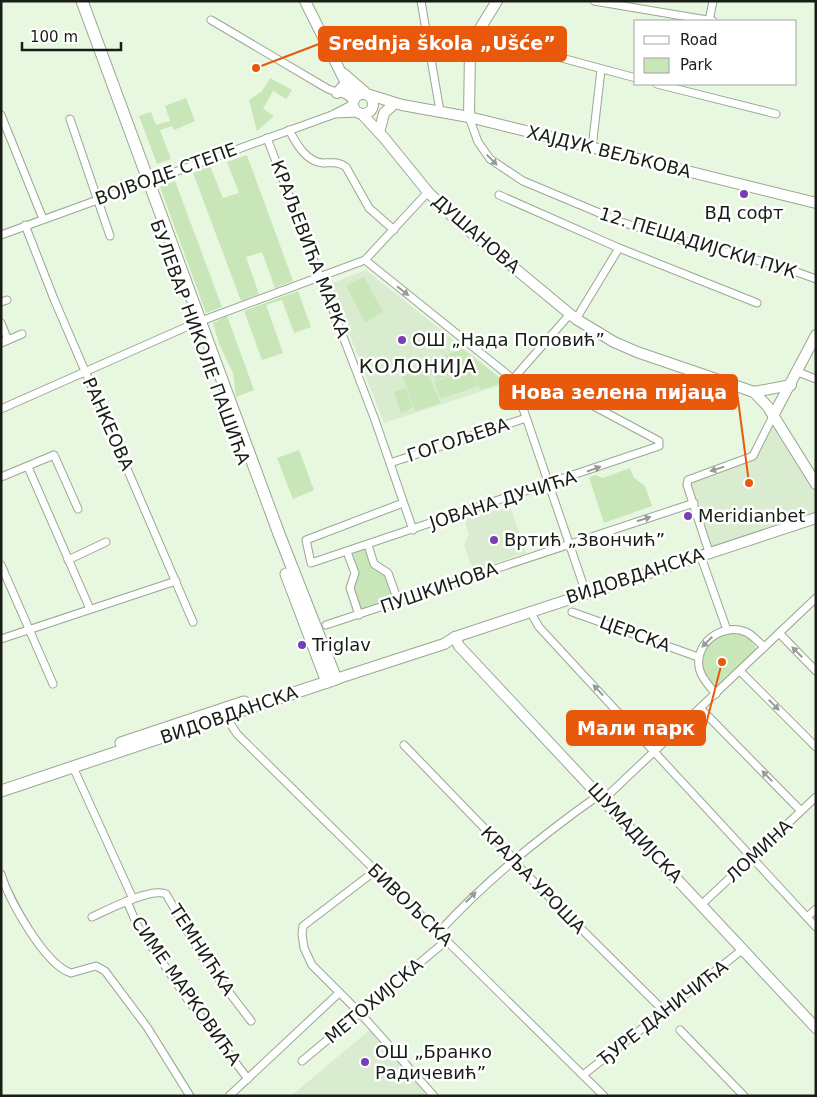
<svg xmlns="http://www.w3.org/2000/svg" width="817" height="1097" font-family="'DejaVu Sans',sans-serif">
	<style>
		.built { fill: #d9eccf }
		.green { fill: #c8e6b7 }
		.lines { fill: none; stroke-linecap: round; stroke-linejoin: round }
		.street-casing { stroke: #99a792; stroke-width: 9 }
		.secondary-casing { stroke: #99a792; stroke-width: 12 }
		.primary-casing { stroke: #99a792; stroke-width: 13 }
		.street { stroke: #fff; stroke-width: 7 }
		.secondary { stroke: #fff; stroke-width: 10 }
		.primary { stroke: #fff; stroke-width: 11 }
		.oneway { fill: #979a96 }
		.poi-dot { fill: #783eb4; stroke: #fff; stroke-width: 2 }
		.labels { text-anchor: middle; stroke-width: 5; stroke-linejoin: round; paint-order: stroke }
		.street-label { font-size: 18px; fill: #181e15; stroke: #fff }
		.poi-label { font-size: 18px; fill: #181e15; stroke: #fff; text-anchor: start }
		.quarter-label { font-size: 20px; letter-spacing: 1px; fill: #181e15; stroke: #fff }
		.leader { fill: none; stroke: #e8590c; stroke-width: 2 }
		.callout-dot { fill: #e8590c; stroke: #fff; stroke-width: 2 }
		.callout { fill: #e8590c; stroke: #e8590c; stroke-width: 2 }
		.callout-label { font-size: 19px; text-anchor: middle; font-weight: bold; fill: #fff }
	</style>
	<rect width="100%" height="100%" fill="#e8f7e0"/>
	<!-- built -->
	<g class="built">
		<polygon points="366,270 507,383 384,423 330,284"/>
		<polygon points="770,414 816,488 816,514 707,548 684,479 752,454"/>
		<polygon points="510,506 526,553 473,570 464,545 469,535 464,519"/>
		<polygon points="371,1029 427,1096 291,1096"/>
	</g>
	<!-- green -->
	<g class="green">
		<polygon points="270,78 292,90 286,99 273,91 263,109 274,116 257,131 249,100 262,91"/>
		<polygon points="186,98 195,121 174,130 172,126 160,130 171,159 157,164 139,116 151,112 156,125 170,121 165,106"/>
		<polygon points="247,155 293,281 275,288 262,252 246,257 259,294 241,301 193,173 210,166 223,198 239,193 227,162"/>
		<polygon points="175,181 222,307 206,313 160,187"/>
		<polygon points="364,277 383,312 365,322 346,286"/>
		<polygon points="298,291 311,327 294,333 282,300 266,305 283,353 262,360 244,311"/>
		<polygon points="227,316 254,390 236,397 233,373 219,344 213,323"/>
		<polygon points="462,349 505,382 480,390 473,367 436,380 430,362"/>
		<polygon points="424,367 441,403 415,411 403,376"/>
		<polygon points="472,369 478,386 441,399 434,382"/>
		<polygon points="406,388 413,408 401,413 394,392"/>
		<polygon points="299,450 314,490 293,499 277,458"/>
		<polygon points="630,468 634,478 645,486 652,506 604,523 589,477 595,475 603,478"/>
		<polygon points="368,545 374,564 388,573 398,601 359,615 350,588 355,573 347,552"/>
		<path d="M734 633C745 634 752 639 756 649L717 687 706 677 701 659C708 644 716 634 734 633Z"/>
	</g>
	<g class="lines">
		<!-- street casing -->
		<g class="street-casing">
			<g id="street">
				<polyline points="421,1 440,111"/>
				<polyline points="594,1 713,21"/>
				<polyline points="211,20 328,89 346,95 353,100"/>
				<polyline points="709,21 713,1"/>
				<polyline points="476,35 636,78"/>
				<polyline points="657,84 776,114"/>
				<polyline points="334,114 358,113"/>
				<polyline points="1,115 43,219"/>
				<polyline points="469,117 478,142 490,159 523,181 621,222 680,240 783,267 816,279"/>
				<polyline points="70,119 110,236"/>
				<path d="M289 130C296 143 306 162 323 163 331 163 338 161 346 167L369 208 394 230"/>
				<polyline points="267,138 375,420 413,530"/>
				<polyline points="592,148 601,70"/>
				<polyline points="499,195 619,248 757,303"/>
				<polyline points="25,225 54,299 193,622"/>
				<polyline points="1,235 332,115 353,104"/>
				<polyline points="365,260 513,379 586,593"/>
				<polyline points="1,302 7,300"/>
				<polyline points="576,319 619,248"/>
				<polyline points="1,323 8,340 1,343"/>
				<polyline points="8,340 22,334"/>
				<polyline points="798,372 816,379"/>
				<polyline points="513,379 570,314"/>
				<polyline points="1,409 193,324 365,260 428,192"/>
				<polyline points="390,463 526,418"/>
				<polyline points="28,467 90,609"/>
				<polyline points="1,477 54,455 78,509"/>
				<polyline points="403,503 306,540 311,563 659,446 659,441 586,402 573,386 567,384 518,395"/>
				<polyline points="368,545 374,564 388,573 398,601"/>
				<polyline points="347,552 355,573 350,588 359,615"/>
				<polyline points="709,552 687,485 688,480 753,456 773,416"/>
				<polyline points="700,554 727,630"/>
				<polyline points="68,560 106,542"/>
				<polyline points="1,565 53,684"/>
				<polyline points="530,611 539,627 816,927"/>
				<polyline points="572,612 698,657"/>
				<polyline points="326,625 694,503"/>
				<polyline points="779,633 816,671"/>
				<polyline points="1,639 176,581"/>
				<polyline points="740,671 816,747"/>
				<path d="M716 694C710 687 703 680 700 671 692 645 721 622 746 632 753 635 758 642 764 647"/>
				<polyline points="700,708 801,811"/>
				<polyline points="224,714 237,734 604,1096"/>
				<polyline points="404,745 515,860 520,868 665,1012"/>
				<polyline points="73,767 133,899"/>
				<polyline points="604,799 816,598"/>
				<polyline points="375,871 303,926 302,934 304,948 312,965 360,1013 434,1096"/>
				<path d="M1 874C9 900 45 965 71 973L96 966 105 971 147 1027 190 1096"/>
				<polyline points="127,901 137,925 188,1000 248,1079"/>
				<polyline points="701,905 816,797"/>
				<path d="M92 917C107 910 151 887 166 894L203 958 251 1021"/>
				<polyline points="807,917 816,909"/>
				<path d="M438 933C486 880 541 836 599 795"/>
				<polyline points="680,1030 744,1096"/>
				<polyline points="302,1061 446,941"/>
				<polyline points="583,1075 742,950"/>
				<polyline points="229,1096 339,993"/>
			</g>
		</g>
		<!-- secondary casing -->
		<g class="secondary-casing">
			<g id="secondary">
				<polyline points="305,1 354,99"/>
				<polyline points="344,74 367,94"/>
				<polyline points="337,93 346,83"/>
				<circle cx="363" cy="104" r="10"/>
				<polyline points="370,95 402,105 469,117 816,203"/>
				<polyline points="362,114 385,139 428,192 455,219 576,319 614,342 637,352 754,392 768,407 816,484"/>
				<polyline points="469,117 470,50 476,35 497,1"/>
				<polyline points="380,129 384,113 393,105"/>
				<polyline points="754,392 791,385"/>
				<polyline points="773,416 816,335"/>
				<polyline points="455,637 459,646 816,1028"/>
				<polyline points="336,679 444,644 455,637 816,518"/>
			</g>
		</g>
		<!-- primary casing -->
		<g class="primary-casing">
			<g id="primary">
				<polyline points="286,574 327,682"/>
				<polyline points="121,743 244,702"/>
				<polyline points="1,791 336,679 279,534 82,1"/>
			</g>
		</g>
		<!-- street -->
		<use href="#street" class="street"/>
		<!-- secondary -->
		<use href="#secondary" class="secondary"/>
		<!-- primary -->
		<use href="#primary" class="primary"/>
	</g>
	<!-- one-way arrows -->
	<defs><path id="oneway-solid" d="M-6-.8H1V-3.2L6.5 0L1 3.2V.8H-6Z" transform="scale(1.25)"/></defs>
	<g class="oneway">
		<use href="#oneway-solid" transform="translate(492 160) rotate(46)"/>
		<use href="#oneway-solid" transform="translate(403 291) rotate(38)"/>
		<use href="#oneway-solid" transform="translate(594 469) rotate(-19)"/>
		<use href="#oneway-solid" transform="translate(717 469) rotate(163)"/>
		<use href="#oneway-solid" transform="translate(644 519) rotate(-18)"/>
		<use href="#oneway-solid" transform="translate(707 642) rotate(135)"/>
		<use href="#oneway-solid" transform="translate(797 652) rotate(-135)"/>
		<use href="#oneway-solid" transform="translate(598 690) rotate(-133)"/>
		<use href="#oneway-solid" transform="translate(774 705) rotate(45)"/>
		<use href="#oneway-solid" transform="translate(767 776) rotate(-134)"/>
		<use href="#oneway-solid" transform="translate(471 897) rotate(-45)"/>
	</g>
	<!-- markers -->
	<g class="poi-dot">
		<circle cx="744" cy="194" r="5"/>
		<circle cx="402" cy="340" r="5"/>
		<circle cx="688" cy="516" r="5"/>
		<circle cx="494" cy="540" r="5"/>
		<circle cx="302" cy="645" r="5"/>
		<circle cx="365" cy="1062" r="5"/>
	</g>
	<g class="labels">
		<!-- street labels -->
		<g class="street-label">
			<text transform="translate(609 152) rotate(14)" y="6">ХАЈДУК ВЕЉКОВА</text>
			<text transform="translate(166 174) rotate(-20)" y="6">ВОЈВОДЕ СТЕПЕ</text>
			<text transform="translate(476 234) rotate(41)" y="6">ДУШАНОВА</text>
			<text transform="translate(698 243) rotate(17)" y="6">12. ПЕШАДИЈСКИ ПУК</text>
			<text transform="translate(310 249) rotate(69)" y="6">КРАЉЕВИЋА МАРКА</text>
			<text transform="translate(200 342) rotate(70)" y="6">БУЛЕВАР НИКОЛЕ ПАШИЋА</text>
			<text transform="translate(108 424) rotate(66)" y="6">РАНКЕОВА</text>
			<text transform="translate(458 440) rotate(-18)" y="6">ГОГОЉЕВА</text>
			<text transform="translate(503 500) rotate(-18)" y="6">ЈОВАНА ДУЧИЋА</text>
			<text transform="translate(635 576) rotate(-18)" y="6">ВИДОВДАНСКА</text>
			<text transform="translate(439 588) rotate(-19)" y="6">ПУШКИНОВА</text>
			<text transform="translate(635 634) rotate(20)" y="6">ЦЕРСКА</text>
			<text transform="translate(229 715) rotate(-19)" y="6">ВИДОВДАНСКА</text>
			<text transform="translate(635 833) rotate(47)" y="6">ШУМАДИЈСКА</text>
			<text transform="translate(759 851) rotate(-43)" y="6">ЛОМИНА</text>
			<text transform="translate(533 880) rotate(46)" y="6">КРАЉА УРОША</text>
			<text transform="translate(410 905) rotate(44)" y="6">БИВОЉСКА</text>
			<text transform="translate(202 950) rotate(57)" y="6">ТЕМНИЋКА</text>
			<text transform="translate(186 991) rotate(55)" y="6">СИМЕ МАРКОВИЋА</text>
			<text transform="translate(374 1001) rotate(-40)" y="6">МЕТОХИЈСКА</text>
			<text transform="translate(663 1013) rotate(-38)" y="6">ЂУРЕ ДАНИЧИЋА</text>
		</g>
		<!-- poi labels -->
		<g class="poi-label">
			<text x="744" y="219" text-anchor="middle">ВД софт</text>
			<text x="412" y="346">ОШ „Нада Поповић”</text>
			<text x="698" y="522">Meridianbet</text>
			<text x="504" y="546">Вртић „Звончић”</text>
			<text x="312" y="651">Triglav</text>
			<text x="375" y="1058">ОШ „Бранко<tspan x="375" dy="21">Радичевић”</tspan></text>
		</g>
		<!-- quarter labels -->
		<g class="quarter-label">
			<text x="418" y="373">КОЛОНИЈА</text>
		</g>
	</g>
	<!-- callouts -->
	<path class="leader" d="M256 68L319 44M749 483L737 392M722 662L705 728"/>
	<g class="callout-dot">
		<circle cx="256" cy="68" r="5"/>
		<circle cx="749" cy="483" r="5"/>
		<circle cx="722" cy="662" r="5"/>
	</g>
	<g class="callout">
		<rect x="319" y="27" width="247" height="34" rx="5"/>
		<rect x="500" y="375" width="237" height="34" rx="5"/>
		<rect x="567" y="711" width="138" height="34" rx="5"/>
	</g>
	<g class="callout-label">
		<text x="442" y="50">Srednja škola „Ušće”</text>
		<text x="619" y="399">Нова зелена пијаца</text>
		<text x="636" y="735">Мали парк</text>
	</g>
	<!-- border -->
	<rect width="817" height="1097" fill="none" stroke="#181e15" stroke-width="5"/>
	<!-- legend -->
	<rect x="634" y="20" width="162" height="65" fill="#ffffff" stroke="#a3a5a1"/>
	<rect x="644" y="36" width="25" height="8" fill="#ffffff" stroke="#a3a5a1"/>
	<text x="680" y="45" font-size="15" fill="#181e15">Road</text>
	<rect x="644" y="58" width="25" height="15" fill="#c8e6b7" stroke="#a3a5a1"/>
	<text x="680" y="70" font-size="15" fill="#181e15">Park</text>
	<!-- scale -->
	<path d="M22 42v8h99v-8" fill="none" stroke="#181e15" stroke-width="2.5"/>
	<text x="30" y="42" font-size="15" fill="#181e15" stroke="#ffffff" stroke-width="4" paint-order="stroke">100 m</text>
</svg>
